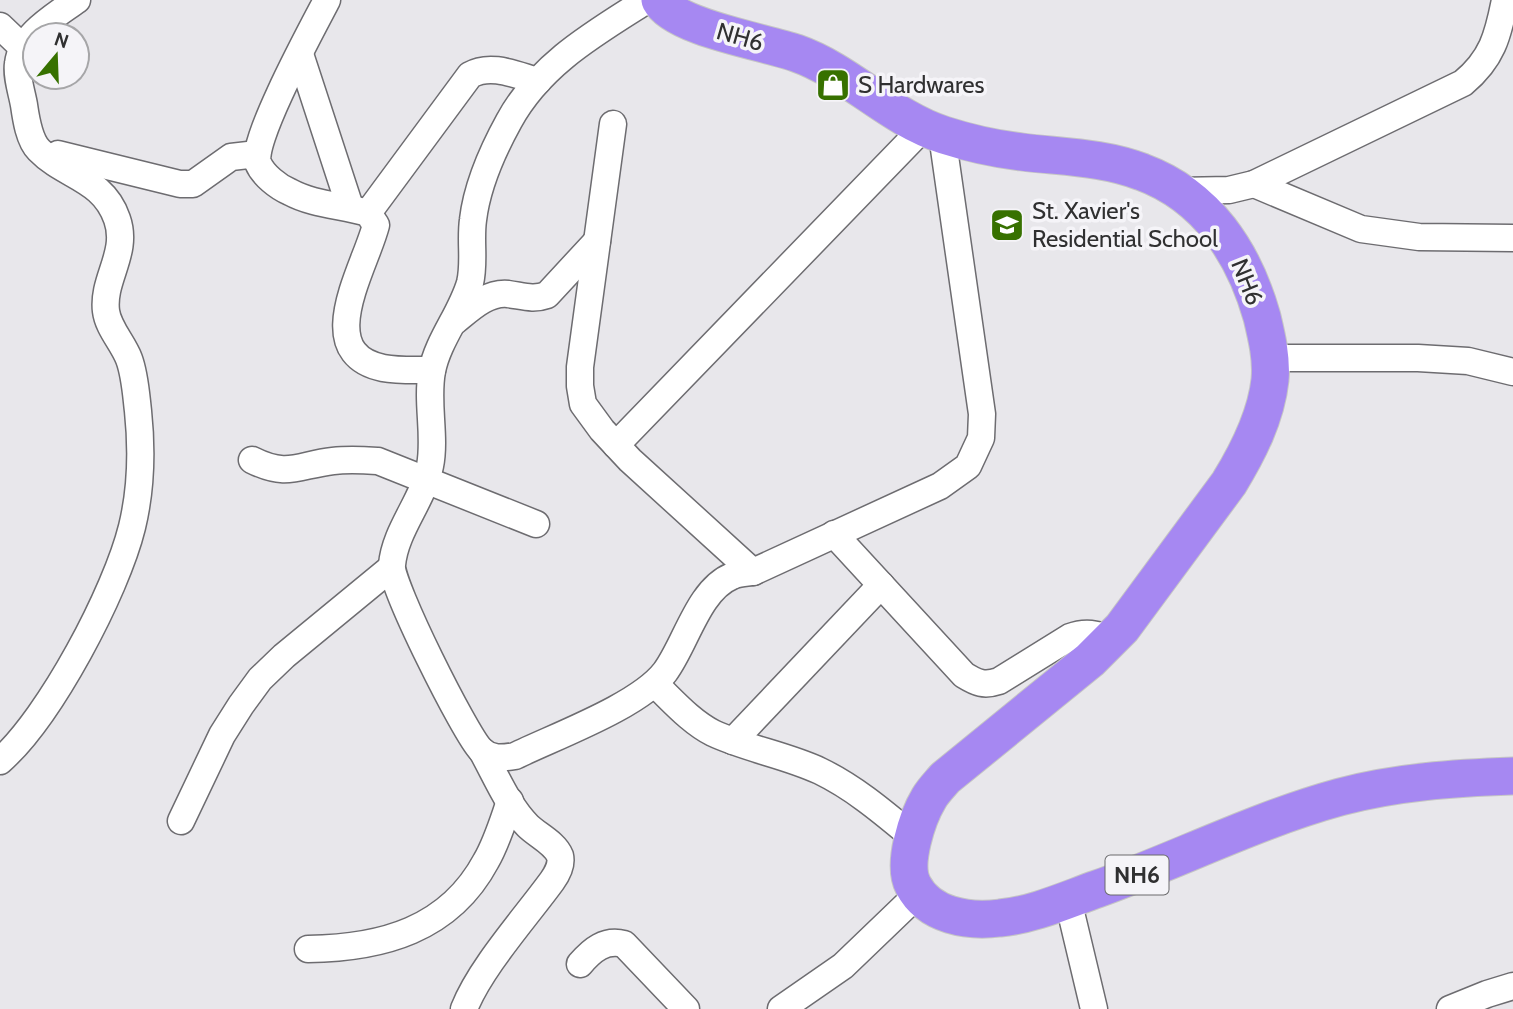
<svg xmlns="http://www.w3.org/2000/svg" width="1513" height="1009" font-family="Cabin,sans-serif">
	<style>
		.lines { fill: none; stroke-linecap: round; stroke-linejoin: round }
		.minor-casing { stroke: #6d6c70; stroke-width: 29 }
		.highway-casing { stroke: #c5c5c5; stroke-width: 39 }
		.minor { stroke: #fff; stroke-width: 26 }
		.highway { stroke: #a688f2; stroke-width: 37 }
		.labels { text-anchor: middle; stroke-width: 7; stroke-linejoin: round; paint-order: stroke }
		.shield { fill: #f5f4f8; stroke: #6b6b6d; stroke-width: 2 }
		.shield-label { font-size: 23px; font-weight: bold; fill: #303031 }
		.street-label { font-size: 24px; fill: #303031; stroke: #f5f4f8 }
		.poi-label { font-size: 24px; fill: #303031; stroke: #f5f4f8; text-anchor: start }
	</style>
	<rect width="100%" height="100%" fill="#e8e7eb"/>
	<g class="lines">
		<!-- minor casing -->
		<g class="minor-casing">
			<g id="minor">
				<path d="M327 0C314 25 250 142 258 163 263 175 278 187 290 192 314 205 342 205 368 213L376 225C365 268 311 353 383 368 399 371 416 370 432 370"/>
				<path d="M647 0C595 33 540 64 509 121 493 150 477 186 473 220 470 241 475 263 470 283 461 314 438 340 432 371 426 402 436 436 430 466 423 501 395 530 392 565 390 584 465 734 481 750 491 760 503 758 515 756 556 736 639 706 665 672 686 644 698 590 732 576 738 573 746 573 753 572L940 486 968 466 981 438 982 414 942 135"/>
				<polyline points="0,26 21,46"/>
				<polyline points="300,54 350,207"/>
				<polyline points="613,124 580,367 580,386 583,404 602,430 630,460 753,572"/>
				<polyline points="58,154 180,184 193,184 231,157 257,154"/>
				<polyline points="1254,184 1361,229 1419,237 1513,238"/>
				<path d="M1178 191 1229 190 1254 184 1463 83C1492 59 1498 36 1505 0"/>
				<path d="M368 213 470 75C491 63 516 75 538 81"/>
				<path d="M455 321C470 309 487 292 508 294 523 296 533 300 547 295L597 241"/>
				<polyline points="1270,358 1418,358 1468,361 1513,372"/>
				<polyline points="616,445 923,128"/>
				<path d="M252 460C288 478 298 465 333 461 349 459 363 460 378 461L536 524"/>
				<path d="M834 534 964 675C977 683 984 686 999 681L1070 637C1086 631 1096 634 1111 639"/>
				<path d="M655 684C673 701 690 721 713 733 747 749 786 755 820 771 855 788 884 813 913 837"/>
				<polyline points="733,741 881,585"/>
				<path d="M0 761C50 717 116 592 132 527 141 490 142 449 138 411 136 394 135 375 129 359 123 343 108 328 106 311 102 279 129 253 117 219 103 178 65 177 39 150 29 140 26 119 24 105 22 93 16 76 18 64 21 35 55 16 77 0"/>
				<polyline points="181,821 222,735 241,705 260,679 284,656 391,568"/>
				<polyline points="1068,900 1094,1009"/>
				<path d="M308 949C382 948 449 930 486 861 497 842 503 821 510 801"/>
				<path d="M580 964C592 950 605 939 624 944L686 1009"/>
				<path d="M464 1009C480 968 525 918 552 881 557 874 562 864 560 856 555 843 537 835 528 826 508 806 496 776 482 751"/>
				<polyline points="781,1009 843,966 918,894"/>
				<polyline points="1450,1009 1487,994 1513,986"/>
			</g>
		</g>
		<!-- highway casing -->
		<g class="highway-casing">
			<path id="highway" d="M660 0C675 28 765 42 796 53 850 72 890 118 944 135 969 143 996 149 1022 152 1062 157 1104 157 1142 172 1207 196 1244 253 1262 317 1267 338 1272 359 1270 380 1266 417 1248 452 1229 483L1122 628 1090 660 945 778C940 784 933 791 929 798 917 818 902 864 913 885 929 916 968 922 1000 918 1033 915 1066 900 1097 889 1178 860 1256 820 1340 797 1396 782 1455 778 1513 776"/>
		</g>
		<!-- minor -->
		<use href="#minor" class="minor"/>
		<!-- highway -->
		<use href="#highway" class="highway"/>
	</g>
	<!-- icons -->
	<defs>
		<g id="shop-square" transform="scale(1.75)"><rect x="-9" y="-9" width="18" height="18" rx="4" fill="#377100" stroke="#f5f4f8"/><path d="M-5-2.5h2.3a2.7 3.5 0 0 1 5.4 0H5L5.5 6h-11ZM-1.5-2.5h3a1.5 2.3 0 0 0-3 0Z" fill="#fff"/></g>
		<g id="school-square" transform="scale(1.75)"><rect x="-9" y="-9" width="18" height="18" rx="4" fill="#377100" stroke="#f5f4f8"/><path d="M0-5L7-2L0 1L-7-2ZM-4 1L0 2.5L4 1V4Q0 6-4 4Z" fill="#fff"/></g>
	</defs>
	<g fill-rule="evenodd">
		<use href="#shop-square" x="833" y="85"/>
		<use href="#school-square" x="1007" y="225"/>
	</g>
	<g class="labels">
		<!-- shield labels -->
		<rect class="shield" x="1105.5" y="855.5" width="63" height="39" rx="5"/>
		<g class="shield-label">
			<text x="1137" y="883">NH6</text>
		</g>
		<!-- street labels -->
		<g class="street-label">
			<text transform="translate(740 37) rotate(16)" y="8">NH6</text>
			<text transform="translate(1247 282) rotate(68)" y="8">NH6</text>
		</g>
		<!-- poi labels -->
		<g class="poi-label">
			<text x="858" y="93">S Hardwares</text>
			<text x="1032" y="219">St. Xavier's<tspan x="1032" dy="28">Residential School</tspan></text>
		</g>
	</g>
	<!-- north arrow -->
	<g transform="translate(56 56) rotate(19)"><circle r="33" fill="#f5f4f8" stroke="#a6a6a8" stroke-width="2"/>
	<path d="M0-5L12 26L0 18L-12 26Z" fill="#377100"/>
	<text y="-10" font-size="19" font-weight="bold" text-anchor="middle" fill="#303031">N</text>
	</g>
</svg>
